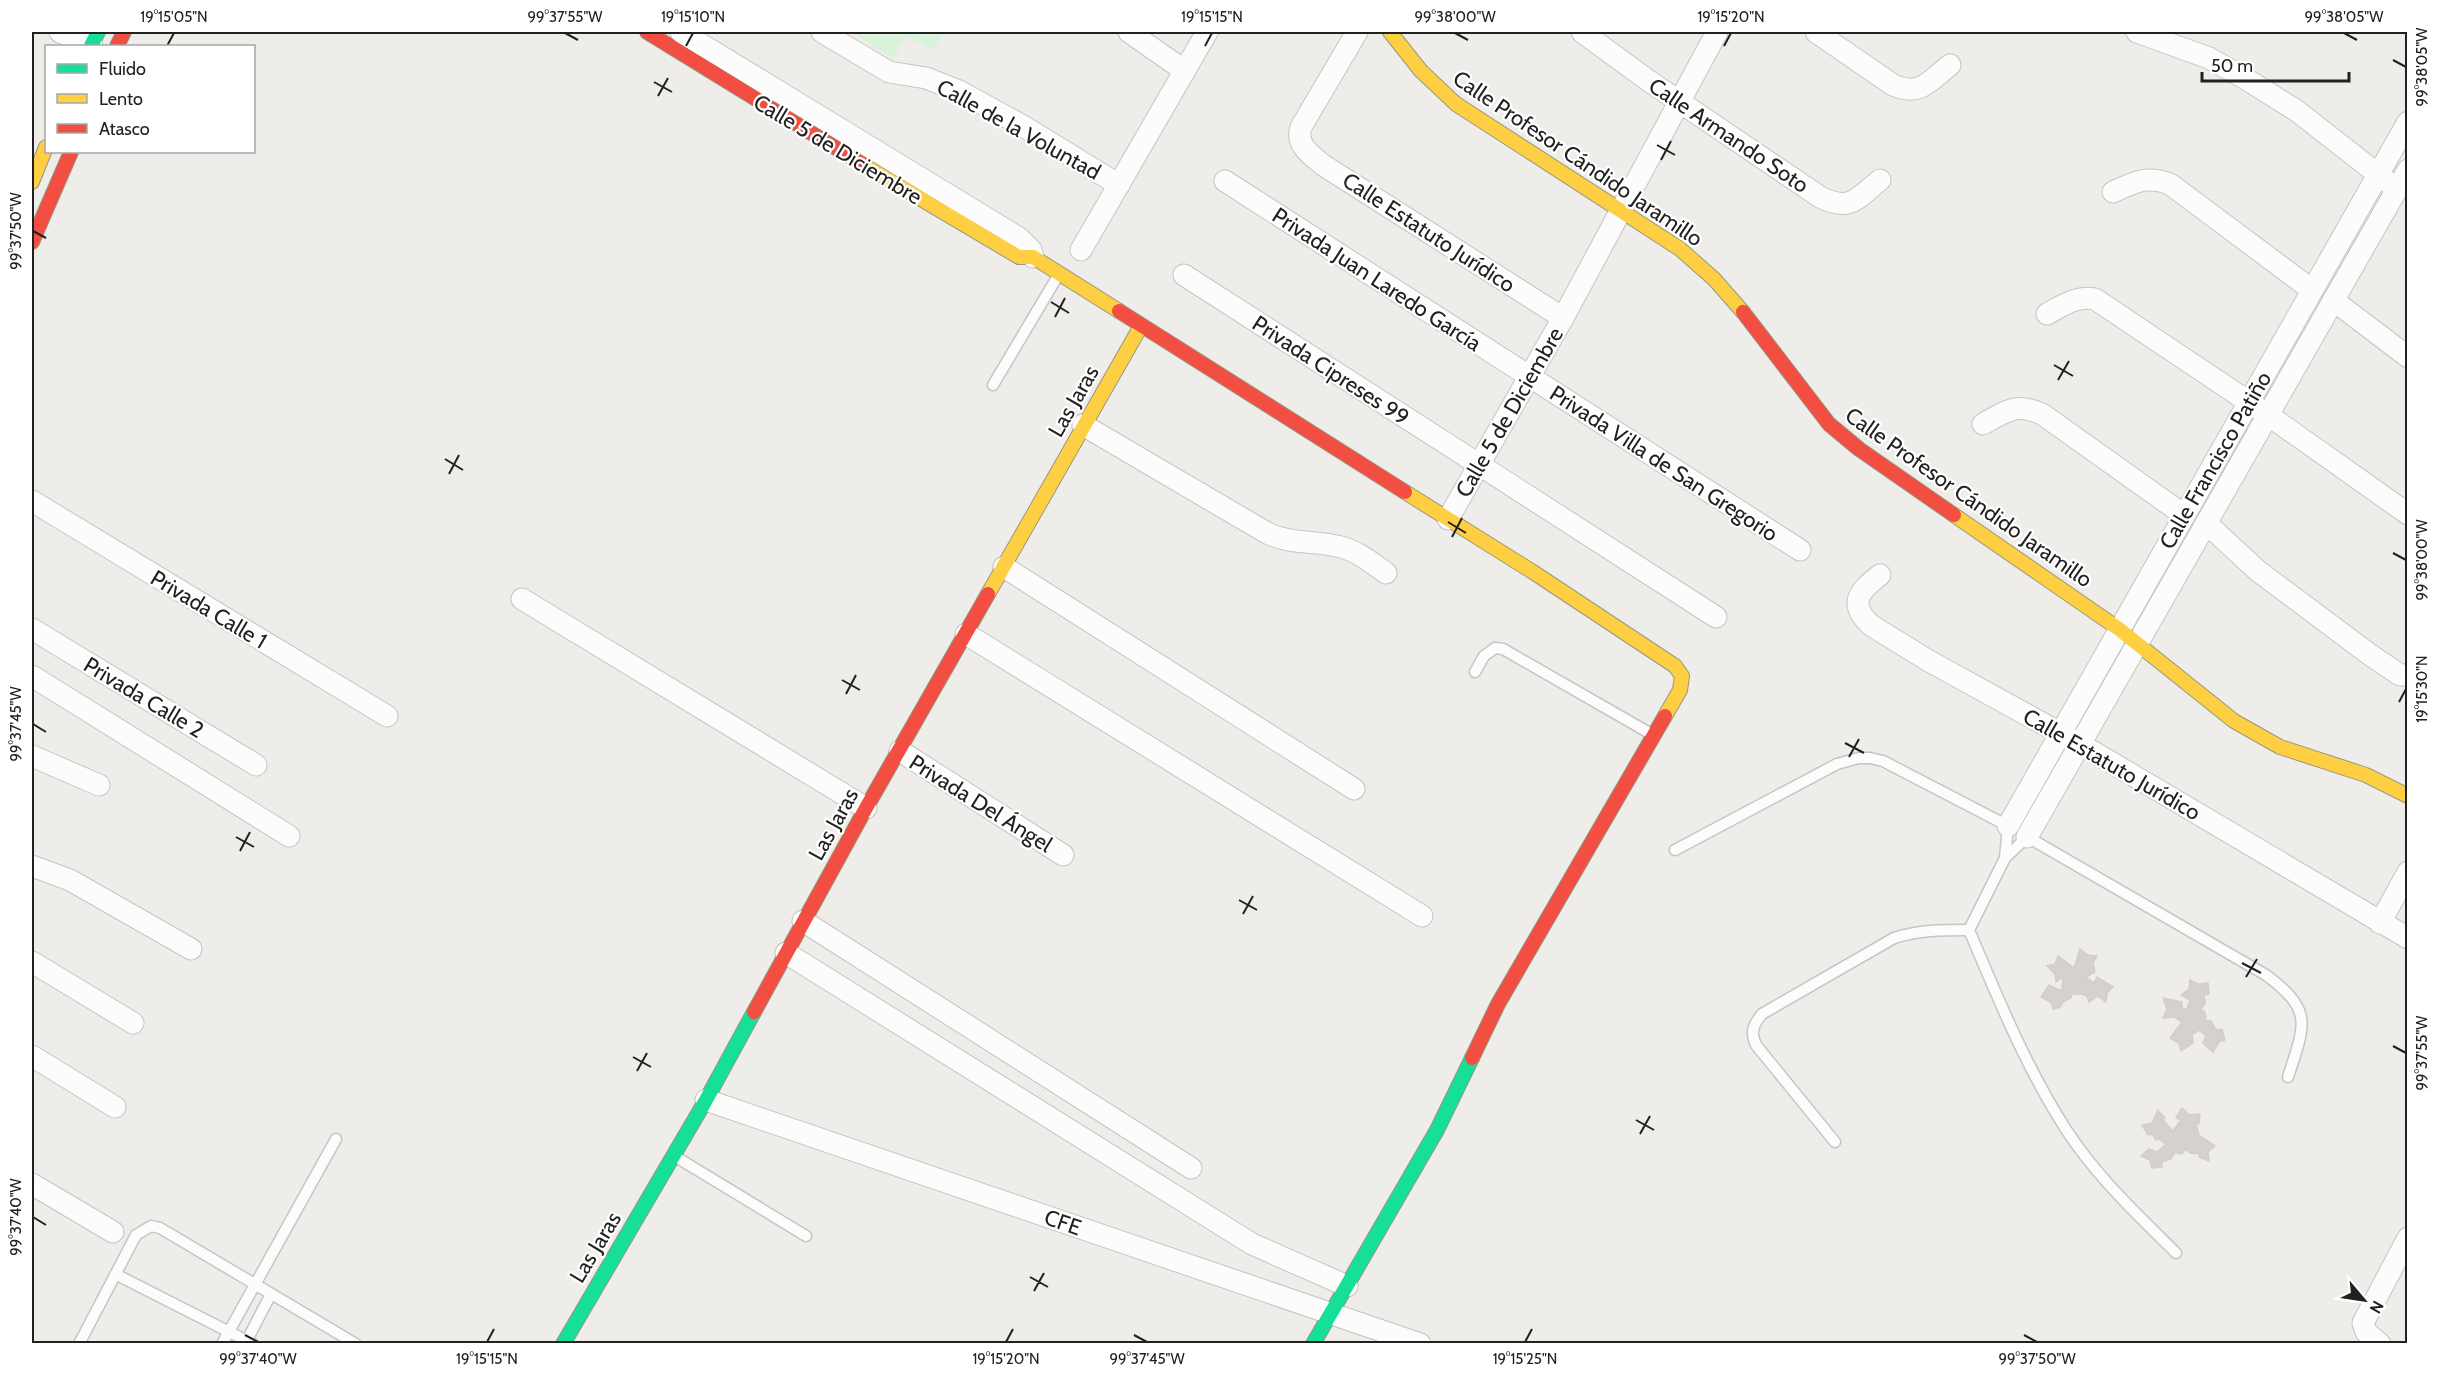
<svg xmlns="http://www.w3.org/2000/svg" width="2439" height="1375" font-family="Cabin,sans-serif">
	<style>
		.park { fill: #d9f3da }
		.building { fill: #d4d1ce; stroke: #d2cfcb; stroke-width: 1.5 }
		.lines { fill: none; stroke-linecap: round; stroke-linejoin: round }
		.lane-casing { stroke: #c6c5c4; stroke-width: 13 }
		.street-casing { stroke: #c6c5c4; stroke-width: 23 }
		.fast-casing { stroke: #969882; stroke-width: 16 }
		.slow-casing { stroke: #969882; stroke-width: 16 }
		.jam-casing { stroke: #969882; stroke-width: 16 }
		.lane { stroke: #fdfcfc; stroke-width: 10 }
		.street { stroke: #fdfcfc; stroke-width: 21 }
		.fast { stroke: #16e098; stroke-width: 14 }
		.slow { stroke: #ffcf43; stroke-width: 14 }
		.jam { stroke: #f24e42; stroke-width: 14 }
		.ticks { fill: none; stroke: #212121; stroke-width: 2 }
		.labels { text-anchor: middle; stroke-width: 4.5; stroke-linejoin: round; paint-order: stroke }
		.street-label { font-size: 22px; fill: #212121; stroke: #fff }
		.neatline { fill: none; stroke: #212121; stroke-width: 2 }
		.ticks-label { font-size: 15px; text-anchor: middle; fill: #212121 }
	</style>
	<rect width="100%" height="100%" fill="#efedea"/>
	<!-- park -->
	<polygon class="park" points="851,32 944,32 933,50 907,36 893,58"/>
	<!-- building -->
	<g class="building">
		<polygon points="2080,949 2088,955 2097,956 2093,963 2095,972 2086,977 2094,983 2097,977 2113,987 2107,993 2106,1002 2098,996 2089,1002 2087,996 2082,994 2072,994 2071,998 2063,1002 2060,1007 2053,1009 2051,1002 2041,997 2049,985 2059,990 2062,989 2063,977 2056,982 2055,974 2047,966 2055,964 2058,956 2074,968"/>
		<polygon points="2190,980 2198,984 2208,983 2209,994 2204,995 2205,1003 2200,1011 2204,1011 2206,1017 2204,1020 2211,1021 2216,1030 2222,1029 2225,1040 2219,1042 2213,1052 2203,1043 2206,1036 2199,1030 2192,1035 2193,1043 2181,1051 2179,1043 2170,1038 2182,1022 2174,1017 2163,1018 2167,1009 2163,998 2182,1002 2182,1009 2187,1009 2190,1000 2181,995 2189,989"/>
		<polygon points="2182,1108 2189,1115 2200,1114 2199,1124 2196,1124 2199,1135 2215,1146 2208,1152 2209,1161 2199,1157 2200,1154 2190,1153 2185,1149 2183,1153 2179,1154 2175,1152 2171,1159 2162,1162 2162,1167 2152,1168 2150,1160 2141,1156 2149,1149 2157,1152 2166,1144 2159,1139 2156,1140 2152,1134 2148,1135 2142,1125 2152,1123 2158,1110 2165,1118 2163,1120 2173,1131 2181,1120 2176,1118"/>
	</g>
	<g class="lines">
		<!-- lane casing -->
		<g class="lane-casing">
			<g id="lane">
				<polyline points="993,385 1059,274"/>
				<polyline points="1475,672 1484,656 1495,648 1503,649 1653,735"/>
				<path d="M2024 835 2266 975C2314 1011 2305 1024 2288 1077"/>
				<path d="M2027 837 2005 858 1969 930C1998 998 2026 1068 2067 1131 2097 1177 2138 1215 2176 1253"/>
				<polyline points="1675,850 1837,764 1859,758 1870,758 1883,761 2010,827"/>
				<polyline points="2005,858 2008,826"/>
				<path d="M1835 1142 1756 1045C1750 1032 1753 1025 1762 1014L1894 938C1918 930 1943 930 1969 930"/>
				<polyline points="676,1157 806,1236"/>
				<polyline points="117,1275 253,1344"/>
				<polyline points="79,1344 136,1235 151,1226 160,1228 356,1344"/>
				<polyline points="222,1344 336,1139"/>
				<polyline points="245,1344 271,1294"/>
			</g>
		</g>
		<!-- street casing -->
		<g class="street-casing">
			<g id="street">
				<polyline points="60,32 92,45"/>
				<polyline points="681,32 1019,238 1031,250 1033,257"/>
				<polyline points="822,32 889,72 926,78 959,91 1023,126 1119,185"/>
				<polyline points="1129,32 1185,71"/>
				<path d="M1357 32 1301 127C1295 145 1311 155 1323 165L1563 318"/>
				<path d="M1582 32 1649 81 1820 197C1850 212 1857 199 1880 180"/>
				<path d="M1816 32 1893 85C1921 97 1929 81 1950 65"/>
				<polyline points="2137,32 2209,58 2246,79 2297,111 2389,183"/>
				<polyline points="1225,181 1800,550"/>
				<path d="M2113 192C2135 182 2147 175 2170 184L2312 290"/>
				<polyline points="1081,250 1207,32"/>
				<polyline points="1184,275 1716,617"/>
				<polyline points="2333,300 2408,357"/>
				<path d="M2047 314C2062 306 2077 295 2095 299L2268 415 2408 514"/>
				<path d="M1983 424C2007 411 2015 402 2042 414L2184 515"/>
				<path d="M1083 425 1267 533C1292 545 1315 540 1341 547 1357 551 1372 563 1386 573"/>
				<polyline points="32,501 387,716"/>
				<polyline points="1448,519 1563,318 1717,32"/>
				<polyline points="2206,523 2258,571 2369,654 2400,675 2408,675"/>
				<polyline points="1004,567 1354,789"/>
				<path d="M1880 575C1859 591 1847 604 1872 626L1929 661 2080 744 2408 938"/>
				<polyline points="522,599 866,808"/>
				<polyline points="32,629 256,765"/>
				<polyline points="966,634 1422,916"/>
				<polyline points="32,676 289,836"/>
				<polyline points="900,751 1063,855"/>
				<polyline points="32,756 99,785"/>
				<polyline points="2008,826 2408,122"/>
				<polyline points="2027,837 2408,170"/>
				<polyline points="32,866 70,880 191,949"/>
				<polyline points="803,921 1191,1168"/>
				<polyline points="2380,923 2408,872"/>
				<polyline points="786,953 1252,1244 1347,1286"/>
				<polyline points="32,962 133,1023"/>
				<polyline points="32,1056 115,1107"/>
				<polyline points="706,1100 1420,1344"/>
				<polyline points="32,1184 113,1232"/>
				<polyline points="2380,1344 2366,1332 2363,1323 2408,1238"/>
			</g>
		</g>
		<!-- fast casing -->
		<g class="fast-casing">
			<g id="fast">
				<polyline points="91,46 98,32"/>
				<polyline points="563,1344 706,1100 754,1012"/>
				<polyline points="1313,1344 1437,1130 1472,1058"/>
			</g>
		</g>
		<!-- slow casing -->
		<g class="slow-casing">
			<g id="slow">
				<polyline points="1390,32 1421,71 1456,104 1680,249 1714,279 1743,312"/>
				<polyline points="862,164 1019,257 1033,257 1119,311"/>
				<polyline points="32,182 46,147"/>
				<polyline points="1405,492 1533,572 1675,666 1682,676 1680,690 1665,716"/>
				<polyline points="1954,515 2119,629 2234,721 2280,747 2366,775 2408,796"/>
				<polyline points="988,594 1141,326"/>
			</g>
		</g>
		<!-- jam casing -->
		<g class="jam-casing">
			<g id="jam">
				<polyline points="647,32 862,164"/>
				<polyline points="117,46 124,32"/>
				<polyline points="32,242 71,152"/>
				<polyline points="1119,311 1405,492"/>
				<polyline points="1743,312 1829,424 1859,449 1954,515"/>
				<polyline points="754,1012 866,808 988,594"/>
				<polyline points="1472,1058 1498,1004 1665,716"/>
			</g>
		</g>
		<!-- lane -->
		<use href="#lane" class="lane"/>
		<!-- street -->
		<use href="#street" class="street"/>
		<!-- fast -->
		<use href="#fast" class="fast"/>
		<!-- slow -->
		<use href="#slow" class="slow"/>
		<!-- jam -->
		<use href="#jam" class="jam"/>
	</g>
	<!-- ticks -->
	<path class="ticks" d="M565 33 578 40M1455 33 1468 40M2344 33 2357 40M167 46 174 33M686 46 693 33M1205 46 1212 33M1724 46 1731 33M2393 60 2406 67M654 82 672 92M658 96 668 78M1657 145 1675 155M1661 160 1671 141M33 231 46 238M1051 302 1069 313M1055 317 1065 298M2054 365 2073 376M2058 380 2069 361M445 459 463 470M449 474 459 455M1448 522 1466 533M1452 537 1462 518M2393 553 2406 560M842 680 860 690M846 694 856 675M2399 702 2406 689M33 724 46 732M1845 743 1864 753M1849 757 1859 739M236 837 254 847M240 851 250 832M1239 900 1257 910M1243 914 1253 896M2242 963 2261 973M2246 977 2257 959M2393 1046 2406 1053M633 1057 651 1067M637 1071 647 1053M1636 1120 1654 1130M1640 1134 1650 1116M33 1217 46 1225M1030 1277 1048 1287M1034 1291 1044 1273M245 1335 258 1342M1134 1335 1147 1342M2024 1335 2037 1342M487 1342 494 1329M1006 1342 1013 1329M1525 1342 1532 1329"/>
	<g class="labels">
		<!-- street labels -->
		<g class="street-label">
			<text transform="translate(1019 129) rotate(29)" y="8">Calle de la Voluntad</text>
			<text transform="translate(1729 135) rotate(34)" y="8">Calle Armando Soto</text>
			<text transform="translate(838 149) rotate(31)" y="8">Calle 5 de Diciembre</text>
			<text transform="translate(1578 158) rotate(34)" y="8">Calle Profesor Cándido Jaramillo</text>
			<text transform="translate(1429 232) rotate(33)" y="8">Calle Estatuto Jurídico</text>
			<text transform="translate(1377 279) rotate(33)" y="8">Privada Juan Laredo García</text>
			<text transform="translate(1331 370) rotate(33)" y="8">Privada Cipreses 99</text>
			<text transform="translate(1073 401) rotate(-60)" y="8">Las Jaras</text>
			<text transform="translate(1509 412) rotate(-60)" y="8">Calle 5 de Diciembre</text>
			<text transform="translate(2215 460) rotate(-60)" y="8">Calle Francisco Patiño</text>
			<text transform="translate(1664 463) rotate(33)" y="8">Privada Villa de San Gregorio</text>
			<text transform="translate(1969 497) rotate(35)" y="8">Calle Profesor Cándido Jaramillo</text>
			<text transform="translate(209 609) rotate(31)" y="8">Privada Calle 1</text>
			<text transform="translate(144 697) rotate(31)" y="8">Privada Calle 2</text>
			<text transform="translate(2112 764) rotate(30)" y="8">Calle Estatuto Jurídico</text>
			<text transform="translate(981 803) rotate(32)" y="8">Privada Del Ángel</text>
			<text transform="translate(833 824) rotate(-61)" y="8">Las Jaras</text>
			<text transform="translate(1063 1222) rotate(19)" y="8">CFE</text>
			<text transform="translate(595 1247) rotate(-59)" y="8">Las Jaras</text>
		</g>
	</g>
	<!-- border -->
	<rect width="2439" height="1375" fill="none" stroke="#ffffff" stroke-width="66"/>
	<!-- legend -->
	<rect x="45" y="45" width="210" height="108" fill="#ffffff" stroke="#a6a6a6" stroke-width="1.5"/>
	<rect x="57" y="64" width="30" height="9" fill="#16e098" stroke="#a6a6a6" stroke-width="1.5"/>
	<text x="99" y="75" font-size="18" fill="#212121">Fluido</text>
	<rect x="57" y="94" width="30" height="9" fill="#ffcf43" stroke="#a6a6a6" stroke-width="1.5"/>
	<text x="99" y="105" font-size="18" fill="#212121">Lento</text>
	<rect x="57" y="124" width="30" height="9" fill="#f24e42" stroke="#a6a6a6" stroke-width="1.5"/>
	<text x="99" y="135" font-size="18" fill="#212121">Atasco</text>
	<!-- north arrow -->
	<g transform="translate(2364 1300) rotate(119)" stroke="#ffffff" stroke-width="4.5" paint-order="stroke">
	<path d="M0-4.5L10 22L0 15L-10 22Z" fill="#212121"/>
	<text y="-9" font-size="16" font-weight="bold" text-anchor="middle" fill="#212121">N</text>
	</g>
	<!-- scale -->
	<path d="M2202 72v9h147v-9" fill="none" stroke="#212121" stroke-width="3"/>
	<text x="2211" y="72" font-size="18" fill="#212121" stroke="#ffffff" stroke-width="4.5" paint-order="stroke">50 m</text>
	<rect x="33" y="33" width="2373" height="1309" class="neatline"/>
	<g class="ticks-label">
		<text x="174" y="22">19°15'05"N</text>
		<text x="565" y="22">99°37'55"W</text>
		<text x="693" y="22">19°15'10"N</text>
		<text x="1212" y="22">19°15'15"N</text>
		<text x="1455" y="22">99°38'00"W</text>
		<text x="1731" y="22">19°15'20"N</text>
		<text x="2344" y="22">99°38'05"W</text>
		<text transform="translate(2422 67) rotate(-90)" y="5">99°38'05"W</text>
		<text transform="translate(16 231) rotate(-90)" y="5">99°37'50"W</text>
		<text transform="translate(2422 560) rotate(-90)" y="5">99°38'00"W</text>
		<text transform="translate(2422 689) rotate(-90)" y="5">19°15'30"N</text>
		<text transform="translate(16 724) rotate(-90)" y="5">99°37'45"W</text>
		<text transform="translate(2422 1053) rotate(-90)" y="5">99°37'55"W</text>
		<text transform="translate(16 1217) rotate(-90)" y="5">99°37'40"W</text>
		<text x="258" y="1364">99°37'40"W</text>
		<text x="487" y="1364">19°15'15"N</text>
		<text x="1006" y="1364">19°15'20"N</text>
		<text x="1147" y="1364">99°37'45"W</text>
		<text x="1525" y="1364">19°15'25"N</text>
		<text x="2037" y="1364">99°37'50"W</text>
	</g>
</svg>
